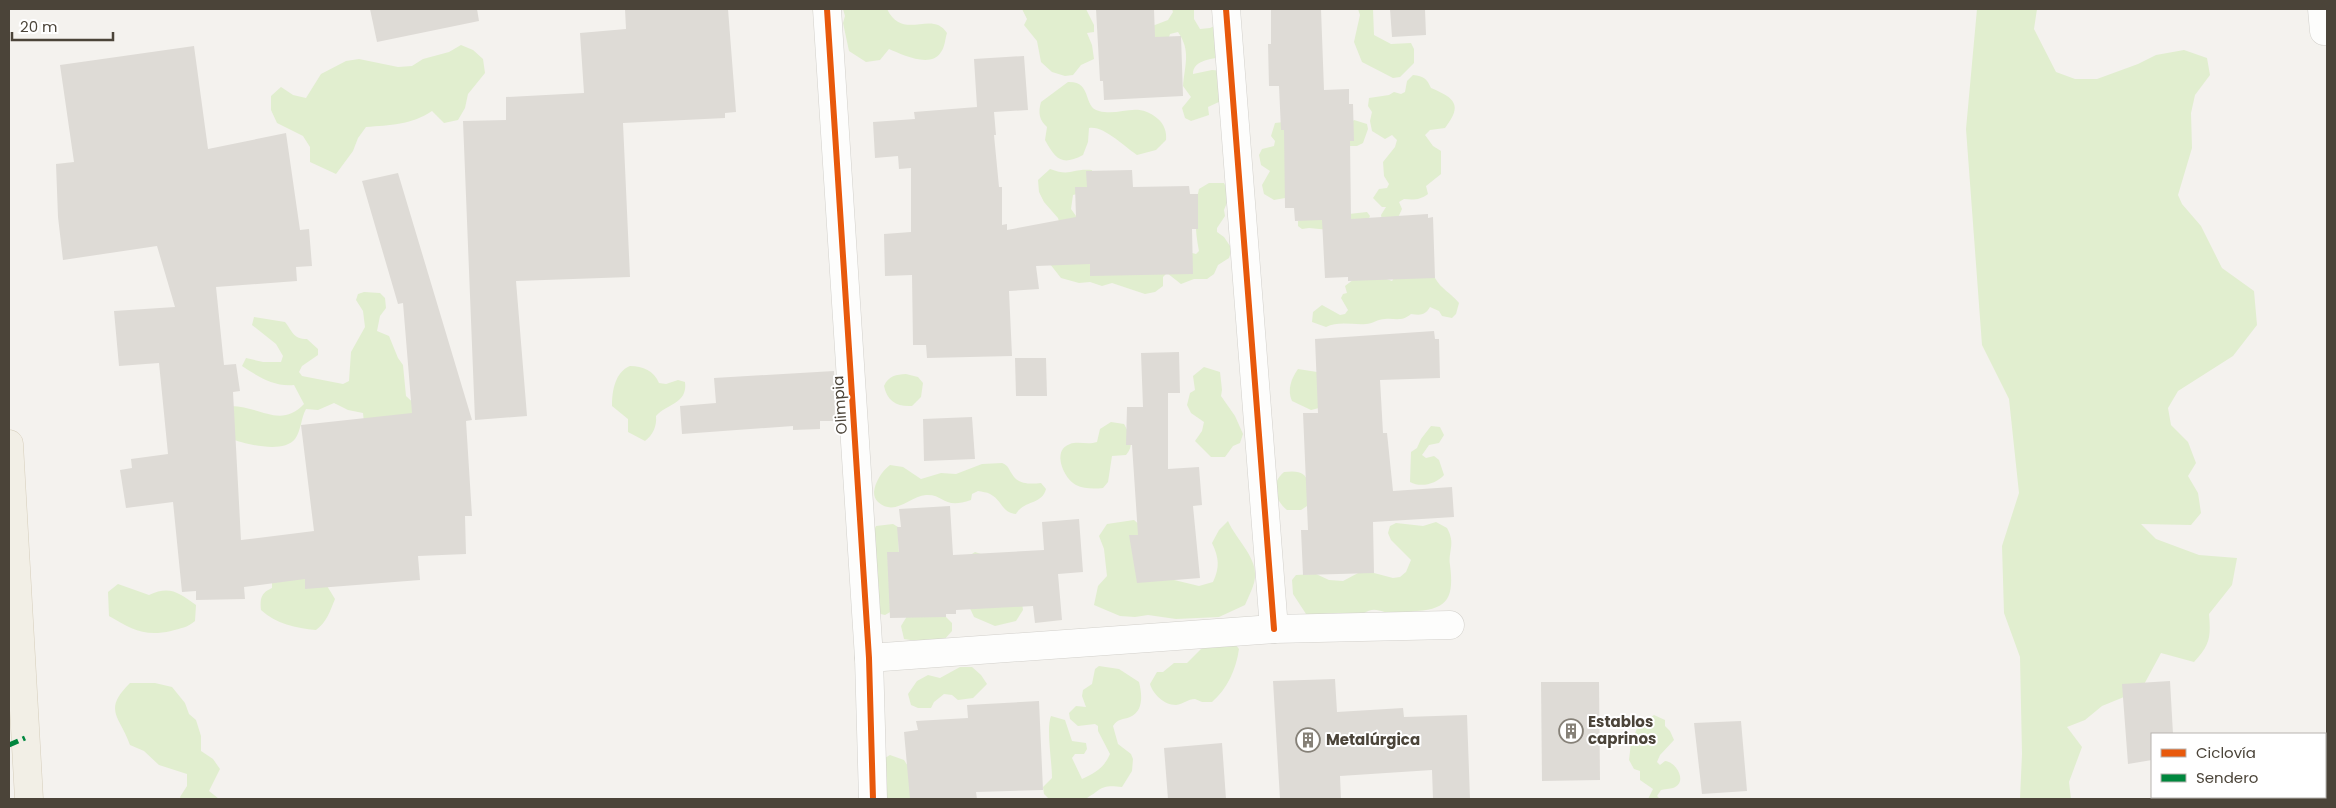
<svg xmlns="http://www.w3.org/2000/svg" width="2336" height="808" font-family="Poppins,sans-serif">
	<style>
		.green { fill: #e1eecf }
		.building { fill: #dedbd6 }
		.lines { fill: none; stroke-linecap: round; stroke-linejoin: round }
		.minor-casing { stroke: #d2d0cb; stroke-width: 29 }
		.primary-casing { stroke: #d6cebb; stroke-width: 29 }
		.minor { stroke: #fdfdfc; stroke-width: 28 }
		.primary { stroke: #f2efe6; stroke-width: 28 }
		.quiet { stroke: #00873e; stroke-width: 5; stroke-dasharray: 10 5; stroke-linecap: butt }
		.cycleway-casing { stroke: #fff; stroke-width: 9 }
		.cycleway { stroke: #e8590c; stroke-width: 6 }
		.labels { text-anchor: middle; stroke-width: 4; stroke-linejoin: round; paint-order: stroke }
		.street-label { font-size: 15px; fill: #4b4439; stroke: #fff }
		.poi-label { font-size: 15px; font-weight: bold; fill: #4b4439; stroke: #fff; text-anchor: start }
	</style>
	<rect width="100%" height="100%" fill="#f4f2ee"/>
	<!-- green -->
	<g class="green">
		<path d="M843 9H887C903 42 932 9 947 33 945 39 945 47 941 52 931 69 901 54 889 49L880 60 866 62 849 51 843 23 845 16Z"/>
		<polygon points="1022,9 1086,9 1094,25 1094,32 1087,33 1092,45 1094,59 1081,65 1073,75 1065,76 1052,72 1041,62 1037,41 1024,25 1027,19"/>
		<path d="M1172 9H1194V19L1200 29 1210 28 1219 24 1226 56C1214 59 1193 59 1193 74L1212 70 1224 71 1221 101 1208 107 1209 115 1191 121 1185 118 1182 108 1191 97 1183 86C1185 64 1191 51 1178 32L1170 34 1167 43 1156 44 1147 28 1168 20 1173 12Z"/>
		<polygon points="1358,9 1373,9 1374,35 1391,44 1411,43 1414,49 1414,63 1400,77 1393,78 1362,62 1354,42 1360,15"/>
		<path d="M1977 9H2037L2034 29 2056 72 2075 79H2097L2138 64 2156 55 2184 50 2207 58 2210 75 2195 95 2191 113 2192 148 2178 195 2182 204 2201 226 2222 268 2254 291 2257 325 2233 356 2178 391 2168 408 2171 425 2188 442 2196 463 2188 476 2198 493 2201 513 2191 525 2141 524 2156 539 2199 555 2237 558 2232 585 2209 614C2211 637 2210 645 2194 662L2161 653 2141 690 2102 706 2085 720 2067 727 2082 747 2069 782 2071 799H2020L2022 754 2020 657 2004 613 2002 546 2019 493 2009 399 1982 345 1966 129Z"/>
		<path d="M461 45 473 50 483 59 485 73 468 94 465 108 458 120 444 123 432 111C411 125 390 125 366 127L358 138 353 151 336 174 310 162V147L303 136 277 123 271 110V96L281 87 293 95 306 98 321 74 346 61 359 59 398 67 412 66 423 59 449 52Z"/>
		<path d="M1413 75C1424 76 1427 79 1431 88 1455 98 1463 105 1445 128L1430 130 1425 135 1433 146 1441 151V174L1426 186 1428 194C1420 200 1414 200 1404 199L1399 202 1402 209 1395 224 1382 221 1381 215 1386 207H1382L1373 198 1379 189 1387 188 1389 184 1384 176 1383 162 1395 147 1397 140 1392 135 1385 139 1372 131 1370 121 1372 112 1368 106 1369 98 1389 95 1394 92 1401 94 1405 92 1407 81Z"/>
		<path d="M1068 82C1093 81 1082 107 1099 111 1121 117 1137 100 1158 119 1164 124 1167 132 1166 140L1156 150 1137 155C1124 146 1103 125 1089 128L1088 142 1083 155C1062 166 1056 160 1045 140L1047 127C1039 120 1038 112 1041 102Z"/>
		<polygon points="1354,120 1367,124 1368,129 1363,143 1357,146 1336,146 1285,165 1285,198 1274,200 1264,194 1262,185 1270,171 1261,165 1259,155 1262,149 1274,146 1275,141 1271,136 1275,123 1284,122 1345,129"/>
		<path d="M1050 169C1071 177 1072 168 1092 170V184L1081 193 1073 195 1071 209 1076 216V223L1196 254 1199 251C1195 232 1194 208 1199 189L1209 183H1224L1230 195 1224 210 1225 216 1217 228V232L1224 237 1232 249 1229 258 1218 265 1214 274 1207 279H1194L1181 284 1167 273 1163 277V286L1155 292 1145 294 1112 283 1102 286 1090 282 1079 283 1061 278 1050 264 1062 232 1058 218 1044 202 1039 192 1038 180Z"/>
		<polygon points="1367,212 1370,216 1368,221 1340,231 1309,228 1302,229 1298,226 1298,221 1303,219"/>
		<path d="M1402 268 1435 278C1441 289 1451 293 1459 303L1456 314 1452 318 1442 316 1439 311 1430 307C1425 316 1420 315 1411 314 1402 322 1395 318 1385 319 1378 319 1372 324 1366 324 1352 325 1338 321 1326 327L1312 322 1313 312 1322 305 1340 315 1345 314 1348 310 1341 298 1343 294 1347 293 1345 286 1362 273 1373 274 1392 281Z"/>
		<path d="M364 292 380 293 385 298 386 308 380 316 377 331 389 336 398 358 403 365 406 396 421 410 365 433 363 413 348 410 334 403 318 410 306 409C301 418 301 431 295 439 283 454 246 444 231 439L228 406C257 404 280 430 304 404L294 385C274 387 257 376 242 366L246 358 263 362H281L283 356 276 344 252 325 254 317 285 322C293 332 293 339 307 339L318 349V355L302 366 299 372 302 376 343 384 349 381 351 352 365 327 363 311 356 300 358 294Z"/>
		<path d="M630 366C643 366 654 371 659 383L666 384 678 380 685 382C688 404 666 404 656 416 657 426 653 435 645 441L628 432V419L612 406C612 391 615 372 630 366Z"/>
		<polygon points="1204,367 1220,372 1222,390 1221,396 1235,416 1243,434 1240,443 1233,446 1225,457 1211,457 1195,441 1202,431 1204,422 1191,413 1187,405 1190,393 1195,390 1193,376"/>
		<path d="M1298 369 1317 372 1323 407 1311 410 1292 401C1287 390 1291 379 1298 369Z"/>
		<path d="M906 374 918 377 923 383 921 397 912 406C897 407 887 401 884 386 889 375 896 375 906 374Z"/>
		<path d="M1111 422 1124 424C1130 435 1135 445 1126 455L1112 456 1108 482 1103 488C1094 489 1084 489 1076 485 1064 479 1051 450 1070 444 1078 441 1088 445 1097 442L1100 429Z"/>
		<path d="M1431 426 1440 427 1444 435 1439 443 1429 445 1422 455 1426 458 1434 456 1439 460 1444 475C1436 484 1421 488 1410 482L1411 452 1417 448 1421 439Z"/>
		<path d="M1002 463C1009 466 1008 468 1012 474 1018 485 1031 484 1041 483L1046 489C1042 505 1024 500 1016 514 1002 513 1002 500 990 494 987 492 982 492 978 491L972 494 971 500C943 510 945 494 926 495 910 496 895 517 878 502 875 499 874 496 874 492 875 482 882 471 890 465L903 467 921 479 941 473 956 474 982 464Z"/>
		<path d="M1284 472C1313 468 1308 484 1307 506L1301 510H1287C1275 500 1270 483 1284 472Z"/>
		<path d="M1134 520 1144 529 1166 578 1199 586 1213 582C1220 567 1219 558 1212 543L1219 530 1228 521C1236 540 1261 560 1254 583 1252 590 1248 598 1245 605L1219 617 1176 619 1148 615 1135 617 1120 616 1094 605 1098 586 1107 576 1104 549 1099 536 1107 524Z"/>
		<path d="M1436 522 1447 528C1456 544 1448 551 1450 565 1454 596 1449 609 1417 611 1409 611 1403 617 1395 615 1382 613 1375 605 1363 614L1308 617 1293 594 1292 580 1296 575 1316 574 1329 580 1343 581 1360 572 1374 573 1393 578 1400 577 1406 572 1411 560 1391 540 1388 533 1390 526 1396 523 1423 526Z"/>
		<polygon points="893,524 898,527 899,557 892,611 885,615 872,612 867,545 876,526"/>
		<polygon points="975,552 981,554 1022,603 1023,610 1016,621 995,626 974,617 968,604 969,556"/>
		<path d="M278 569 324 581 335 599C330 611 327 622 316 630 296 628 276 624 261 610 260 598 261 593 272 588V576Z"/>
		<path d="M118 584 149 595C170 585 179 593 196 605L195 621C187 628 181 628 171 631 144 637 131 629 109 616L108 592Z"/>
		<polygon points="909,613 946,617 952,623 952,631 943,641 917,641 904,639 901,626"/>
		<path d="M1221 640 1235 644 1239 649C1236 670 1227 689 1212 702H1202L1195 699C1188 699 1183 704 1176 705 1164 705 1153 694 1150 684L1157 672H1163L1174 663H1187L1202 648Z"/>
		<path d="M1099 666 1119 669 1139 682C1142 694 1144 711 1130 717 1123 720 1118 718 1113 726L1118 744 1131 754 1133 759 1132 771 1122 787C1099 784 1102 790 1085 799 1076 803 1058 799 1048 798L1044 794 1043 787 1052 778C1052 762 1046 728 1051 716L1065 720 1072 741 1086 743 1087 749 1084 754H1075L1072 758 1082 779C1095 773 1104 768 1110 754L1098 731V726L1095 724 1078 726 1070 719 1069 713 1076 706 1086 707 1082 696 1083 690 1092 684 1095 669Z"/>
		<polygon points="960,667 972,667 981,675 987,684 973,698 958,700 952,695 944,694 934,702 931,708 918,708 911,705 908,694 917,681 928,675 940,678"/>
		<path d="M130 683H155L172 687 185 703 189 714 196 720 201 736V751L213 759 220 769 209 791 219 799H181L180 797 187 786V774L159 765 144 751 130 745C120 716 102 711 130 683Z"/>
		<path d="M1654 715 1665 720V726L1670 731 1674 740 1660 755 1657 762 1660 765 1665 761C1677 762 1688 783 1673 788 1670 789 1664 789 1661 790L1657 796 1660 799H1648L1653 789 1640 780V771L1634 769 1629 760 1631 743 1638 726Z"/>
		<polygon points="890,755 904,760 911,771 933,789 931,799 864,799 866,769"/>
	</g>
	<!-- building -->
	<g class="building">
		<polygon points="370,9 477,9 479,21 377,42"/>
		<polygon points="625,9 728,9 736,112 725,113 725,118 623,123 630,277 516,281 527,416 475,420 463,121 506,120 506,97 584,93 580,33 626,29"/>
		<polygon points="1096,9 1154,9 1155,37 1181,36 1183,96 1104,100 1103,81 1100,81"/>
		<polygon points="1271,9 1321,9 1324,90 1349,89 1349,104 1353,104 1354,141 1350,141 1351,219 1428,214 1428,218 1433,217 1435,278 1348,281 1348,277 1325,278 1322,220 1295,221 1294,208 1285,208 1284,130 1281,130 1279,86 1269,86 1268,44 1271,44"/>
		<polygon points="1390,9 1425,9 1426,35 1392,37"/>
		<polygon points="194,46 208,149 286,133 300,230 309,229 312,266 296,267 297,281 216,287 224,365 236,364 240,391 233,392 241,540 314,531 301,425 412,413 403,303 398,304 362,181 398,173 472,420 466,421 472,516 465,516 466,554 418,556 420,580 305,589 305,579 244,587 245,599 196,600 196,591 182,592 173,502 126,508 120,470 132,468 131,459 168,454 159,363 119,366 114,311 175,307 157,246 63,260 58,217 56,164 74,162 60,65"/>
		<polygon points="1024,56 1028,110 994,112 996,135 994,135 999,187 1002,187 1002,225 1007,224 1007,230 1076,217 1075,187 1087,187 1086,171 1132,170 1133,187 1189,186 1190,194 1198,194 1198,229 1192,229 1193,274 1090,276 1090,264 1036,266 1039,289 1009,291 1012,356 927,358 926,345 913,345 912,275 885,276 884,234 911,232 911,168 899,169 898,156 875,158 873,122 915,119 914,112 977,107 974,59"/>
		<polygon points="1434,331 1435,339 1439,339 1440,378 1380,380 1383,433 1387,433 1393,491 1452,487 1454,517 1373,522 1374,573 1303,575 1301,530 1308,530 1303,413 1318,413 1315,339"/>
		<polygon points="1179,352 1180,393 1168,393 1168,469 1199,467 1202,505 1193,506 1200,578 1137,583 1129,535 1138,535 1132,445 1126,445 1127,407 1143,407 1141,353"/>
		<polygon points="1015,358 1046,358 1047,396 1016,396"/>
		<polygon points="834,371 835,421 820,421 820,429 793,430 793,426 682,434 680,406 716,403 714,378"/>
		<polygon points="972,417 975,459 924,461 923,419"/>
		<polygon points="950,506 953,555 1044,550 1042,522 1079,519 1083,572 1058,574 1062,620 1035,623 1033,606 956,610 956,614 946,614 946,617 890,618 887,552 899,552 897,527 901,527 899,509"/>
		<polygon points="1335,679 1337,712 1403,708 1404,717 1467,715 1470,799 1433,799 1432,770 1340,776 1341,799 1280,799 1273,681"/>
		<polygon points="2170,681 2173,734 2152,734 2152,760 2128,764 2122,684"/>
		<polygon points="1541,682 1599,682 1600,780 1542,781"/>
		<polygon points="1039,701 1043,790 976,792 977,799 910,799 904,732 918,730 916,721 968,718 967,705"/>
		<polygon points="1741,721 1747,791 1702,794 1694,723"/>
		<polygon points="1222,743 1226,799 1168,799 1164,748"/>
	</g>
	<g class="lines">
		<!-- minor casing -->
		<g class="minor-casing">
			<g id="minor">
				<polyline points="827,9 869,658 873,799"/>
				<polyline points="1226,9 1274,629"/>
				<polyline points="2322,9 2324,31"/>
				<polyline points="869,658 1274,629 1450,625"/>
			</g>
		</g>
		<!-- primary casing -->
		<g class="primary-casing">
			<polyline id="primary" points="9,444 29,799"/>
		</g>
		<!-- minor -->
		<use href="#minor" class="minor"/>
		<!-- primary -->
		<use href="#primary" class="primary"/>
		<!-- quiet -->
		<polyline class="quiet" points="9,745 25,738"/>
		<!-- cycleway casing -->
		<g class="cycleway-casing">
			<g id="cycleway">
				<polyline points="827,9 869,658 873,799"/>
				<polyline points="1226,9 1274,629"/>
			</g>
		</g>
		<!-- cycleway -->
		<use href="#cycleway" class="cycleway"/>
	</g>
	<!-- icons -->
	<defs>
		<g id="building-ring" transform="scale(1.25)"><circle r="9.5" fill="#fff" stroke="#868178" stroke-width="1.5"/><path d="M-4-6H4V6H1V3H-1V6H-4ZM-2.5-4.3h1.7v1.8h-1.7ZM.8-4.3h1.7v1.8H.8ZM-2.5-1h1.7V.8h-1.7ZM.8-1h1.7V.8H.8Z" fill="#868178"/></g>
	</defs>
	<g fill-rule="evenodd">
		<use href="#building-ring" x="1571" y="731"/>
		<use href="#building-ring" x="1308" y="740"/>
	</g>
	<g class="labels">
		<!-- street labels -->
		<g class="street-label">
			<text transform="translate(840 405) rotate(-94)" y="5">Olimpia</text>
		</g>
		<!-- poi labels -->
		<g class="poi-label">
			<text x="1588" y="727">Establos<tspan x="1588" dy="17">caprinos</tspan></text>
			<text x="1326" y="745">Metalúrgica</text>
		</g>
	</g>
	<!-- border -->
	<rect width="2336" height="808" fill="none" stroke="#4b4439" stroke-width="20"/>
	<!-- legend -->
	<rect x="2151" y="733" width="175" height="65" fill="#ffffff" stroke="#b7b4b0"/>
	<rect x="2161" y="749" width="25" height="8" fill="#e8590c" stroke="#b7b4b0"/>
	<text x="2196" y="758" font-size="15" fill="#4b4439">Ciclovía</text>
	<rect x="2161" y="774" width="25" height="8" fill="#00873e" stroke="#b7b4b0"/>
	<text x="2196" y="783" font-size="15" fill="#4b4439">Sendero</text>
	<!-- scale -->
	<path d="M12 32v8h101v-8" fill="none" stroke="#4b4439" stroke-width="2.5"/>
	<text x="20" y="32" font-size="15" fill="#4b4439" stroke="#ffffff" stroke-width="4" paint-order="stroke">20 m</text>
</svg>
